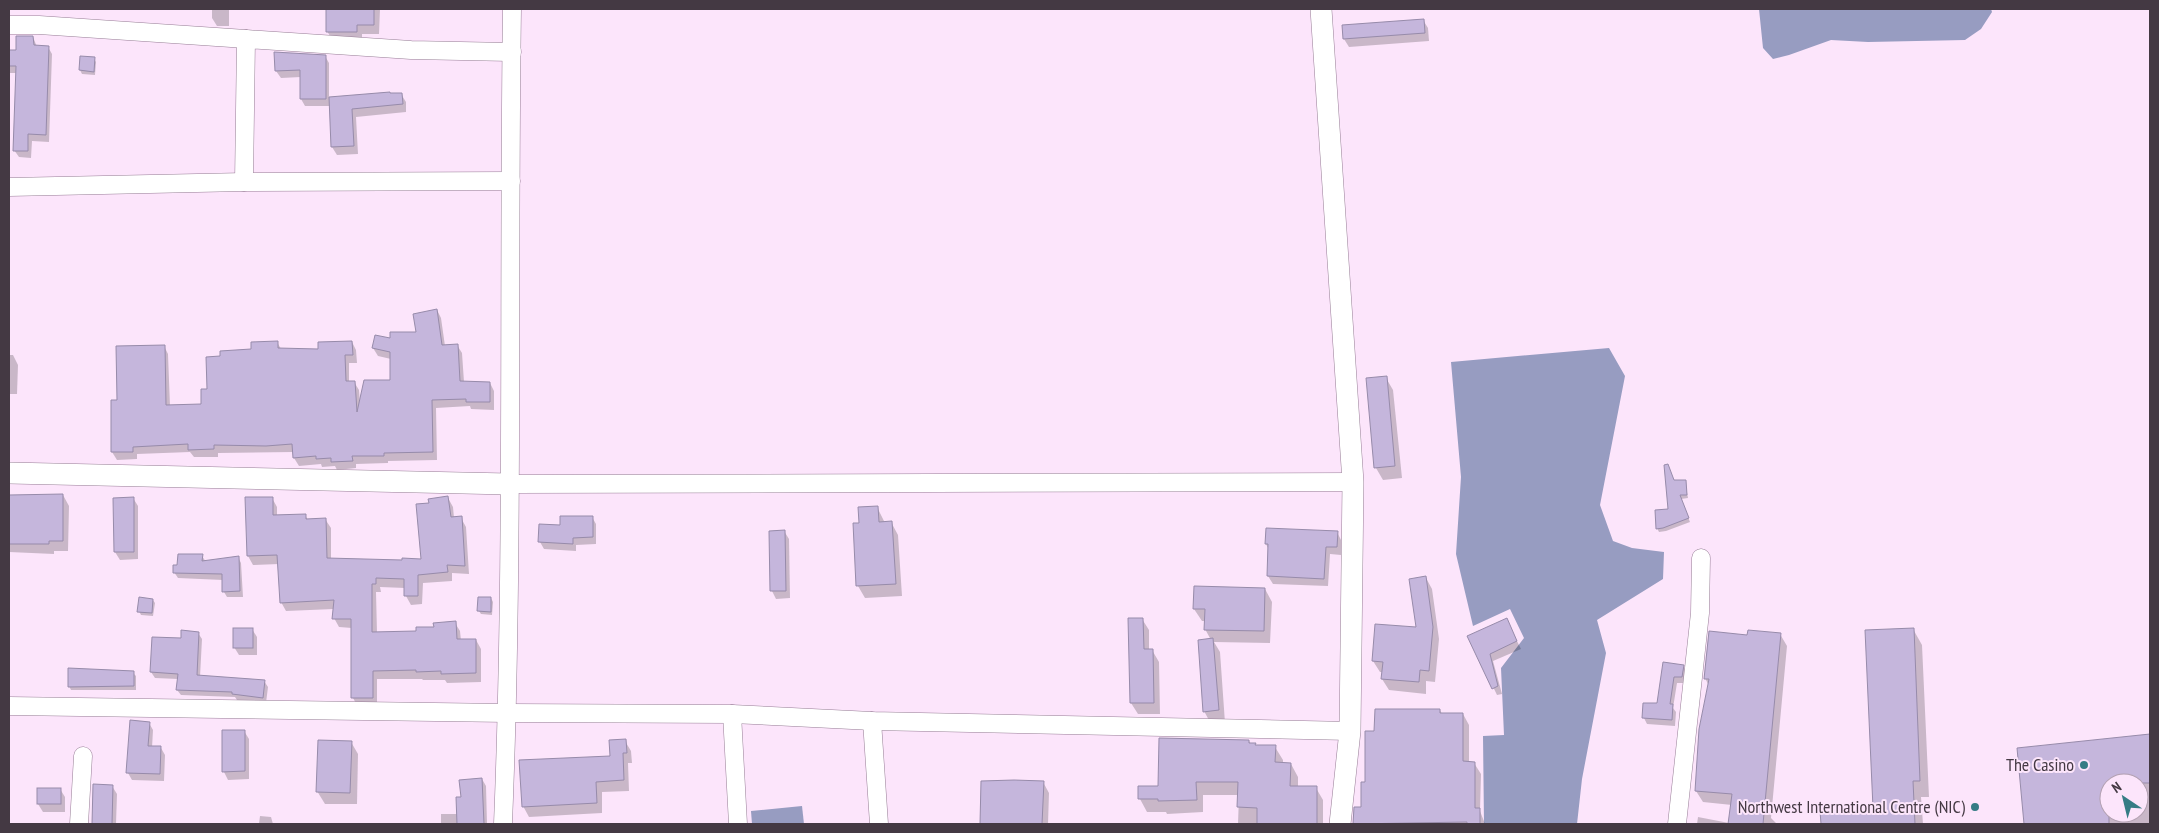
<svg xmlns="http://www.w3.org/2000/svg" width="2159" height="833" font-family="'PT Sans Narrow',sans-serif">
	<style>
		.water { fill: #979cc1 }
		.shadow { fill: #0003; fill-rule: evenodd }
		.building { fill: #c5b6dc; stroke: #978baa }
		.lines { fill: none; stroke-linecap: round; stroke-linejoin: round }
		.minor-casing { stroke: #977e96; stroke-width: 19 }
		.tertiary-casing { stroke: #977e96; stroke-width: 22 }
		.minor { stroke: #fff; stroke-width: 18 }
		.tertiary { stroke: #fff; stroke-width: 21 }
		.poi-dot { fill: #357c85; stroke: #fce5fb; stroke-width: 2 }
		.labels { text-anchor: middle; stroke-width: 4; stroke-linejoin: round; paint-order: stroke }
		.poi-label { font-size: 18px; fill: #443943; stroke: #fce5fb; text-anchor: end }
	</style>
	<rect width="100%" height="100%" fill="#fce5fb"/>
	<!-- water -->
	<g class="water">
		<polygon points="1759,9 1991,9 1992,12 1981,29 1965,40 1868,42 1831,40 1789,55 1773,59 1763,48"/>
		<polygon points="1609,348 1625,376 1600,505 1613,541 1632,548 1664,552 1663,579 1597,620 1606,653 1582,779 1577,824 1484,824 1483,736 1504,735 1501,668 1524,638 1510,609 1473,626 1456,554 1461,477 1451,362"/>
		<polygon points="802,806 804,824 752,824 751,811"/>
	</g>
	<!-- shadow -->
	<g class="shadow">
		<polygon points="212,9 229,9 229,26 217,26 212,18"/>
		<polygon points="327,9 380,9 379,34 362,34 362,41 333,41 327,31"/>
		<polygon points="1423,20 1428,28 1429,41 1349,47 1344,39"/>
		<polygon points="33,37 37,47 48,47 52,54 49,142 32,141 31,158 19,157 14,150 17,73 9,73 9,51 17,51"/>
		<polygon points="275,53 325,56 329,63 329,98 401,94 406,102 406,112 356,117 358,154 337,155 332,147 330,106 305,106 301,99 301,77 281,78 276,71"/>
		<polygon points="94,59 96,62 95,75 82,74 80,70"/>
		<polygon points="437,310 441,318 445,346 457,345 462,353 464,382 490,383 494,391 494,410 471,409 470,406 436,408 437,460 388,461 388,463 356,464 356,468 337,470 335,466 322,467 321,464 299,466 294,458 294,452 218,453 218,457 194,457 190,452 137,454 137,459 117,460 112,452 119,402 164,346 168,354 170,406 203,406 221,358 277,342 281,349 320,350 352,342 356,350 357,363 349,363 349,382 354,382 359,390 360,404 391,381 391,359 378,356 373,348 391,339 417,333"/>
		<polygon points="9,355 13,355 18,365 17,394 9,394"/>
		<polygon points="1386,378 1393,390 1402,478 1383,480 1376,468 1367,379"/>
		<polygon points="1685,481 1688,498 1681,499 1690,522 1666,531 1659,532 1657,528 1669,510 1674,482"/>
		<polygon points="63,495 69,506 68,551 54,551 54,554 9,552 9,496"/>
		<polygon points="133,498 138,506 138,559 120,560 115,552"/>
		<polygon points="272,498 277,507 277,516 305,515 308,520 325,519 331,528 331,560 404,562 422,560 430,504 448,498 453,507 454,518 461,518 466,527 469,574 452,573 452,581 423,583 422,604 411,605 406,596 405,588 380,587 381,592 376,592 377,633 417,632 455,623 460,631 461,641 476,640 481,649 481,682 447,683 445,680 423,680 422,679 377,679 377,707 358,707 353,698 352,628 339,627 334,618 334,609 286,611 281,602 279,564 253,565 248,556 246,499"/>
		<polygon points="877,507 885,523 891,522 898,535 902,596 865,598 858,586 854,525 860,524"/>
		<polygon points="592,517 596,524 596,544 576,545 576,551 544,549 540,542 561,526"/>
		<polygon points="784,531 789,539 790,598 776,599 772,591"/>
		<polygon points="1337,532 1341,540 1341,555 1330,554 1328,586 1273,584 1268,576 1269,550 1266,544"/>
		<polygon points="202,556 206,562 238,557 241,563 243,597 227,597 224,592 223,580 178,578 174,572"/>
		<polygon points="1426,578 1432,589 1439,639 1435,682 1426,681 1426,694 1389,690 1382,679 1383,672 1380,672 1373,661 1417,629"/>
		<polygon points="1265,589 1272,602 1270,643 1214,642 1220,652 1225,723 1211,724 1204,711 1211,640 1205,629 1205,621 1202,621 1194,609"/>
		<polygon points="491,598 493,602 492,615 481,614 479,611"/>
		<polygon points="153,600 155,603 153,616 141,615 139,611"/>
		<polygon points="1142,619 1149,630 1149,651 1152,650 1159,662 1160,714 1138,714 1131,703"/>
		<polygon points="1510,627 1521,649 1493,661 1502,694 1497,695 1469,637"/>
		<polygon points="252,629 257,637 257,655 239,655 234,647"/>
		<polygon points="1913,629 1922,645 1929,797 1921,797 1923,824 1822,824 1821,812 1874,809"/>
		<polygon points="198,633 202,639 200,677 264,681 268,687 266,703 237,700 235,697 181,695 177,690 178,679 155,678 151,672 182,640"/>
		<polygon points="1780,634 1787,646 1771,818 1777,824 1697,824 1698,817 1729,823 1732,805 1703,802 1696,791 1709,686 1705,678 1748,636"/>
		<polygon points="1664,664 1683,666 1687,673 1685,683 1677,683 1673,708 1676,712 1675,726 1647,724 1644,718 1658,705"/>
		<polygon points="133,673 136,676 136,690 71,690 69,686"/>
		<polygon points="1440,710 1442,714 1463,714 1469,725 1469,763 1474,763 1481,774 1480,811 1485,824 1354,824 1355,809 1362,809 1376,732"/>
		<polygon points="149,723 153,730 152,748 161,748 165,755 164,781 132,780 128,773"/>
		<polygon points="244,731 249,739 249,779 228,780 224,772"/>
		<path d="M2150 736V824H2025L2018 749ZM2109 783H2139V813H2109Z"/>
		<polygon points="625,741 631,751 632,763 628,763 629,791 602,792 602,813 529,817 523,806 611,757"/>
		<polygon points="1249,741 1251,744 1256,746 1275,747 1283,760 1283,764 1291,764 1298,777 1298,787 1316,788 1323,800 1323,824 1238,824 1239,795 1203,795 1203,812 1167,814 1166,812 1147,812 1140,799"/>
		<polygon points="351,742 358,754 357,804 325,804 317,791"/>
		<polygon points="482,779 486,786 487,824 441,824 441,814 458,814 462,798"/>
		<polygon points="982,782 1043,782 1049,793 1048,824 981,824"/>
		<polygon points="94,785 112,786 117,794 116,824 93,824"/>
		<polygon points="60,789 65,797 65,812 43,812 38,804"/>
		<polygon points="260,816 271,817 273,824 259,824"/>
	</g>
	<!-- building -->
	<g class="building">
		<polygon points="326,9 374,9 374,25 357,25 357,32 326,32"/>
		<polygon points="1424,19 1425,33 1343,39 1342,25"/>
		<polygon points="16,36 33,36 34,45 49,46 46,135 28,134 28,151 13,151 16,66 9,66 9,50 16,50"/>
		<polygon points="274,52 326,55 326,99 300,99 300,70 275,71"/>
		<polygon points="80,56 95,57 94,72 79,70"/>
		<polygon points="390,92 390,93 402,93 403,104 352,109 354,146 331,147 329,97"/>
		<polygon points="437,309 442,345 458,344 460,381 490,382 490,402 466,402 466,399 432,400 433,452 384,453 384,456 352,456 353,461 331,462 331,458 316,459 316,456 293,458 292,444 266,446 214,445 214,449 188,450 188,444 133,447 133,452 111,452 111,400 117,400 116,346 165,345 166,405 201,404 201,389 207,389 206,357 220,356 220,351 251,349 251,342 278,341 278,348 318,349 318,342 352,341 353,355 345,355 346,381 355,381 357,412 364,380 390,380 390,352 372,348 375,335 390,338 390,332 416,332 413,314"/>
		<polygon points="1387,376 1395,466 1374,468 1366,378"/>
		<polygon points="1668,464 1674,480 1686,480 1687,495 1680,495 1689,518 1663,528 1656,529 1655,510 1668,509 1664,465"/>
		<polygon points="63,494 63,541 49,541 49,544 9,544 9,495"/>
		<polygon points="448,496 451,517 462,516 465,566 447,565 448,572 418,575 418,596 404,596 404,579 376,578 376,584 372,584 372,632 416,631 416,627 434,627 433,623 456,621 457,639 476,639 476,673 441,674 441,671 416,672 416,670 373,671 373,698 351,698 351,619 332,619 334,600 280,603 277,555 247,556 245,497 273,497 273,515 306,514 306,519 326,518 327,558 402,560 402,558 421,559 416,504 429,503 428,499"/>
		<polygon points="134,497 134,552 114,552 113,498"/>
		<polygon points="878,506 879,522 892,521 896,584 856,586 853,523 859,523 858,507"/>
		<polygon points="560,516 593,516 593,537 573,538 573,544 538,542 539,524 560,525"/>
		<polygon points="1266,528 1338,531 1337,547 1326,547 1324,579 1267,576 1268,544 1265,544"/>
		<polygon points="785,530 786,591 770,591 769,531"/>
		<polygon points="178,554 203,554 202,561 239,556 240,591 222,592 222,574 173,573 173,565 177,565"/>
		<polygon points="1426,576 1433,627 1429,671 1420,670 1419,682 1381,679 1383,662 1372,661 1375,624 1416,627 1409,579"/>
		<polygon points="1194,586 1265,588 1264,631 1204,630 1205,609 1193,609"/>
		<polygon points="139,597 153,599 152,613 137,612"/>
		<polygon points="478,597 491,597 491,612 477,611"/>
		<polygon points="1128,618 1143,618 1144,649 1153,649 1154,703 1130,703"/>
		<polygon points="1507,618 1517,641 1490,654 1498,686 1492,689 1467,636"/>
		<rect x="233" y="628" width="20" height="20"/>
		<polygon points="1914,628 1920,781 1913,781 1915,824 1821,824 1820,811 1873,808 1865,630"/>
		<polygon points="181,630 199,632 197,675 265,680 263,698 232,694 232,692 176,690 178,674 150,672 152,637 181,638"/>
		<polygon points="1748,630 1781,633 1763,824 1728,824 1732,794 1695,791 1699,729 1709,679 1704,679 1709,631 1747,635"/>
		<polygon points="1213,638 1219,710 1203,712 1198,640"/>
		<polygon points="1663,662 1684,665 1682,677 1674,677 1670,704 1673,704 1672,720 1642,718 1643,703 1657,703"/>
		<polygon points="68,668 134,671 134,686 68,687"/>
		<polygon points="1375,709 1440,709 1440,713 1463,713 1463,761 1475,762 1475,808 1480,808 1480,824 1467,824 1467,822 1353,824 1354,807 1361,807 1361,782 1365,782 1365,731 1374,731"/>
		<polygon points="130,720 150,722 148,746 161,746 160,774 126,773"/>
		<polygon points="222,730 245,730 245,771 222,772"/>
		<polygon points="2150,734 2150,783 2109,783 2109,824 2024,824 2017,748"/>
		<polygon points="1159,738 1249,740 1249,743 1256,743 1255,745 1276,745 1275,762 1291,763 1290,786 1317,786 1317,824 1257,824 1257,808 1237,807 1238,782 1196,782 1197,800 1158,801 1158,799 1138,799 1138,786 1158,786"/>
		<polygon points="626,739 627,753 623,753 624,780 596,782 597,803 522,807 519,760 610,756 609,740"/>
		<polygon points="318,740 352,741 350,793 316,792"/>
		<polygon points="482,778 484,824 457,824 456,797 461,797 459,780"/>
		<polygon points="1014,780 1044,781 1042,824 980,824 981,781"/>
		<polygon points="93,784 113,785 112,824 92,824"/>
		<rect x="37" y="788" width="24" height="16"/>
	</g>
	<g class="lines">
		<!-- minor casing -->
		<g class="minor-casing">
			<g id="minor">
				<polyline points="9,25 39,25 246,39"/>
				<polyline points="244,182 246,39 411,50 512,52"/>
				<polyline points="9,187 244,182 511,181"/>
				<polyline points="509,484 1353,482"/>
				<polyline points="9,706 507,713 732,714 872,721 1350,731"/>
				<polyline points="732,714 738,824"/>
				<polyline points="872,721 879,824"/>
				<polyline points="79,824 83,756"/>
				<path d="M503 824C514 553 508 281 512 9"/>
				<polyline points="1677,824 1700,613 1701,558"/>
			</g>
		</g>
		<!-- tertiary casing -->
		<g class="tertiary-casing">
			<g id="tertiary">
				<polyline points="1321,9 1353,482 1350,731 1340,824"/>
				<polyline points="9,473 509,484"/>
			</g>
		</g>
		<!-- minor -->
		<use href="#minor" class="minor"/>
		<!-- tertiary -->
		<use href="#tertiary" class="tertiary"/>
	</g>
	<!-- markers -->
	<g class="poi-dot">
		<circle cx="2084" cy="765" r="5"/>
		<circle cx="1975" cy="807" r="5"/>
	</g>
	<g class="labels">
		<!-- poi labels -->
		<g class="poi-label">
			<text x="2074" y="771">The Casino</text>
			<text x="1965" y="813">Northwest International Centre (NIC)</text>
		</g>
	</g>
	<!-- border -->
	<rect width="2159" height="833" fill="none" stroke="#443943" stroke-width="20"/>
	<!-- north arrow -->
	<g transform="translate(2124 798) rotate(325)"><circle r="24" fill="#fce5fb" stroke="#b2a0b1"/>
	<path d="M0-4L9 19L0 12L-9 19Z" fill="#357c85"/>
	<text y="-8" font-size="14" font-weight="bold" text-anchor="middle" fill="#443943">N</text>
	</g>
</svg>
